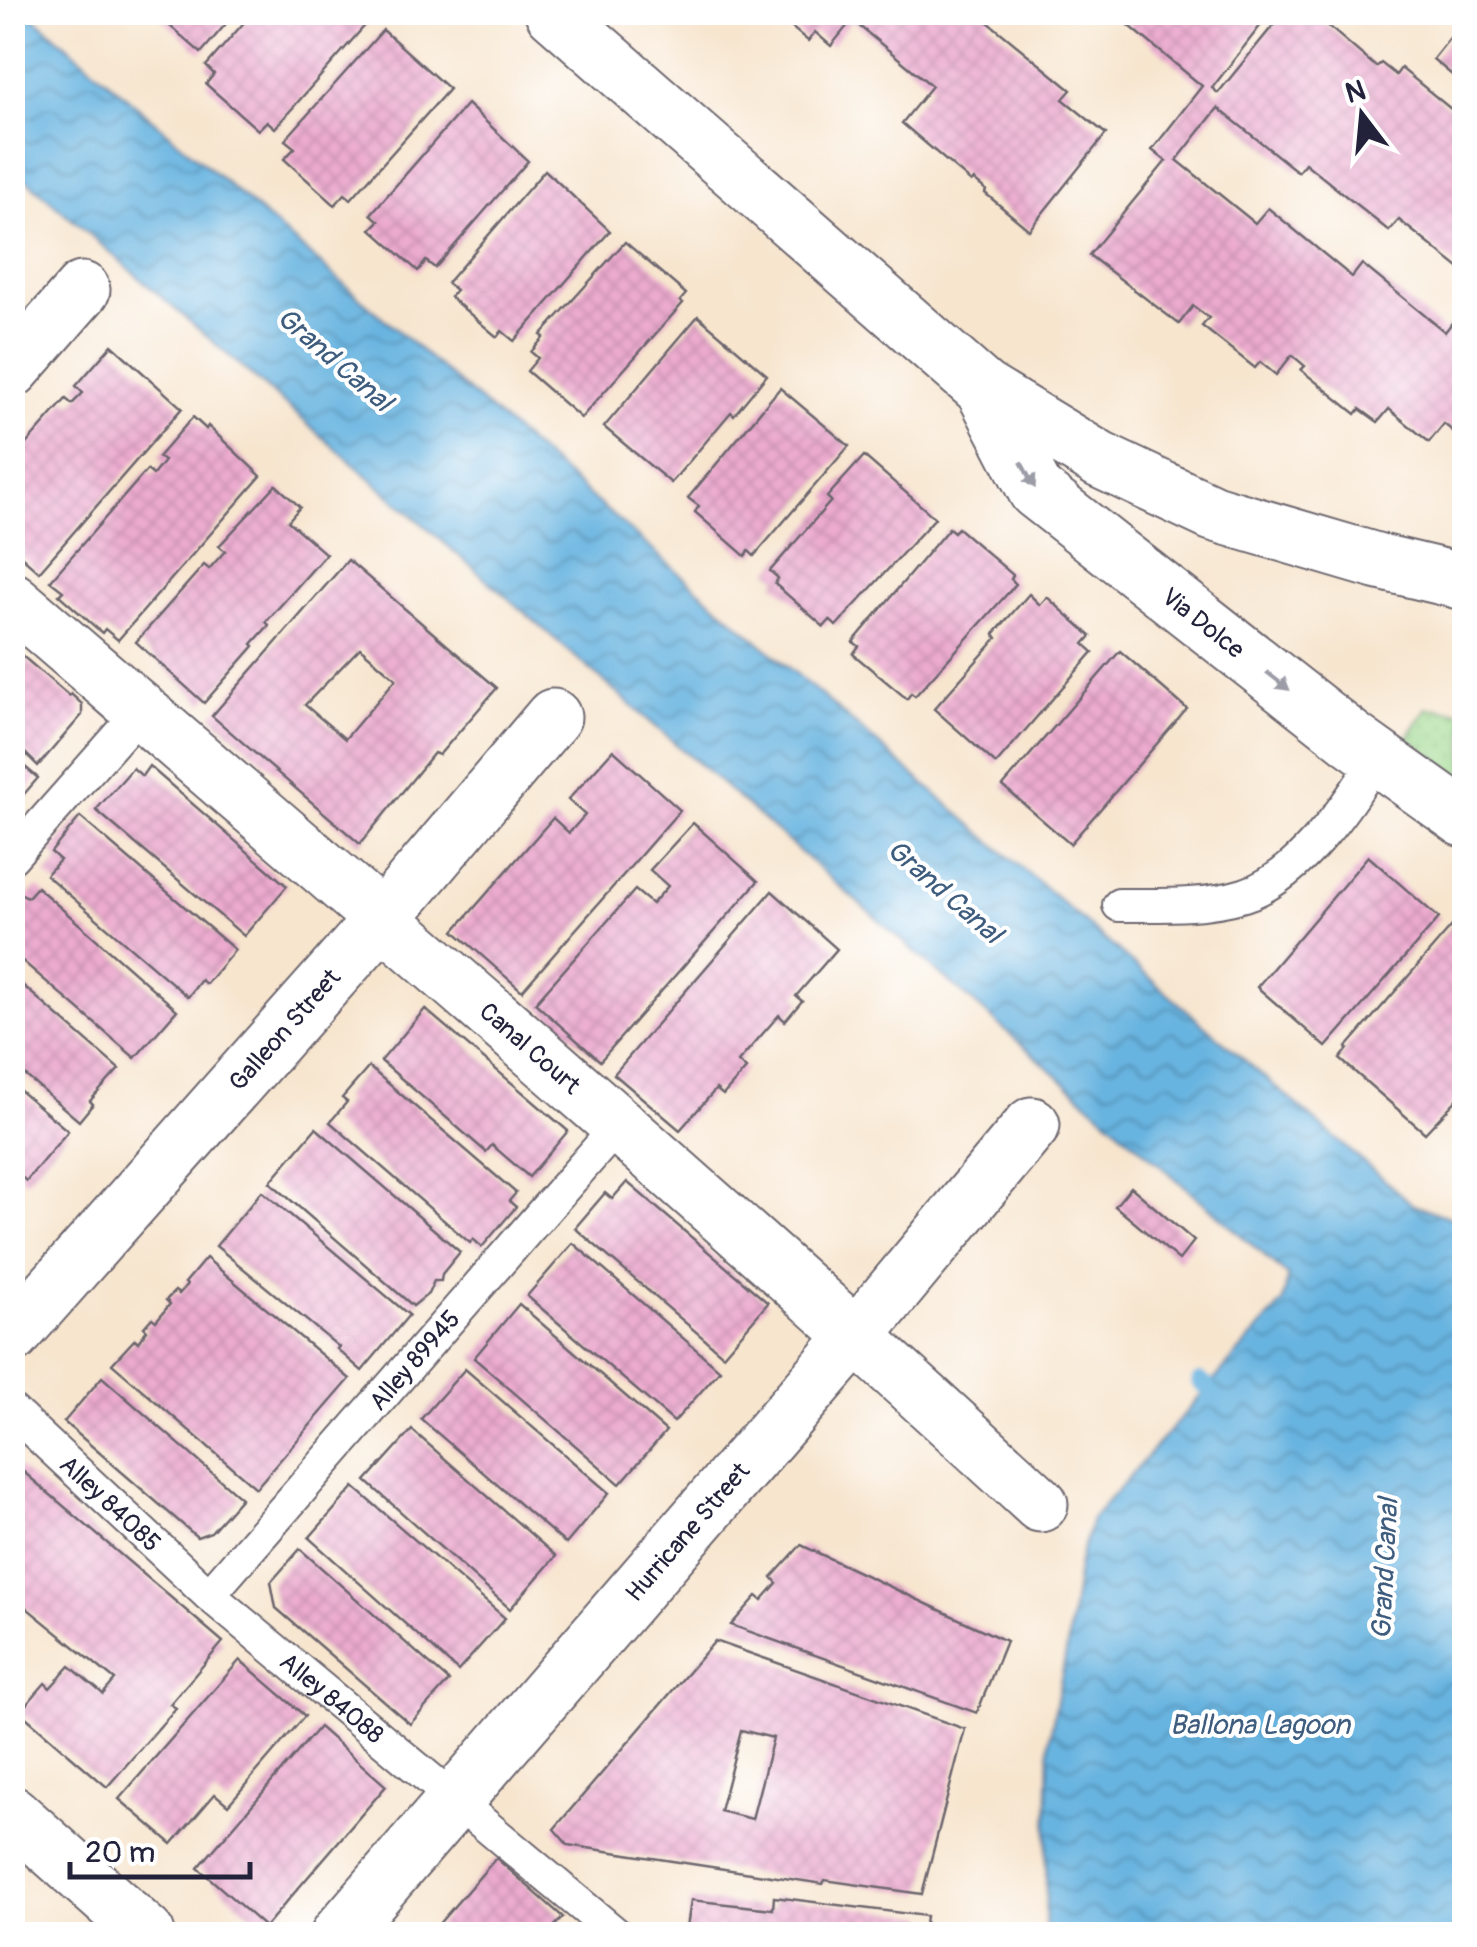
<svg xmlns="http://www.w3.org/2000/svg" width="1477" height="1947" font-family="Pangolin,sans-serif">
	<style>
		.grass { fill: url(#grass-dots); stroke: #607d64; stroke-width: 2.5 }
		.water { fill: url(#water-waves); stroke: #446b8e; stroke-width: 2.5 }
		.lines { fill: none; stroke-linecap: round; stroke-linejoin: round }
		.stream { stroke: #67b4e0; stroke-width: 18 }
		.building { fill: url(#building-cross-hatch); fill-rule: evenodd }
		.lane-casing { stroke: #6d666e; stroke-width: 36 }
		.street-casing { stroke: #6d666e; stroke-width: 59 }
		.secondary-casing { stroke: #6d666e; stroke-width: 59 }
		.lane { stroke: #fff; stroke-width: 32 }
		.street { stroke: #fff; stroke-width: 55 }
		.secondary { stroke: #fff; stroke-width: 55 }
		.oneway { fill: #9c9ca7 }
		.labels { text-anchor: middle; stroke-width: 8; stroke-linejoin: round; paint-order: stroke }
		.street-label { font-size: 25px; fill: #22223b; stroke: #fff }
		.water-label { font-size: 28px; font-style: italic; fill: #3e5c7d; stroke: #fff }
	</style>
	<defs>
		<pattern id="grass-dots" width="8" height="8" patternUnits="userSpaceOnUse" patternTransform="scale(2.5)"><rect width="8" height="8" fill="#9dd88c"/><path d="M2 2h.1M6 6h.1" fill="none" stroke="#87b97a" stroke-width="1.8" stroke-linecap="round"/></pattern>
		<pattern id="water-waves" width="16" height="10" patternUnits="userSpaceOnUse" patternTransform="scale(2.5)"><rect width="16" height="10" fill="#67b4e0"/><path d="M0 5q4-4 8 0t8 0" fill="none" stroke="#5492b7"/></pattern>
		<pattern id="building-cross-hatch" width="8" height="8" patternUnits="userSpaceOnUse" patternTransform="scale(2.5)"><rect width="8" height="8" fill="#ecabcf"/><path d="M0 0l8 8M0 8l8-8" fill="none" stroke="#ca93b3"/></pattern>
	</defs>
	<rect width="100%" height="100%" fill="#fff"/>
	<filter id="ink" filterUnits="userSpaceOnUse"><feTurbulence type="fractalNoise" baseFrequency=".01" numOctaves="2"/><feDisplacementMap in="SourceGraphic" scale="20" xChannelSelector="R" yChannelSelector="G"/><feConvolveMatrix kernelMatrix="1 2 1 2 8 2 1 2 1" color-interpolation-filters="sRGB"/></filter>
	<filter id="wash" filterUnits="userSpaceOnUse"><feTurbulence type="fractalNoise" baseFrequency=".0048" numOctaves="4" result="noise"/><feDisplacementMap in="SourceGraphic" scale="40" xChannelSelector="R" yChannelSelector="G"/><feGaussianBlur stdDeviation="2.25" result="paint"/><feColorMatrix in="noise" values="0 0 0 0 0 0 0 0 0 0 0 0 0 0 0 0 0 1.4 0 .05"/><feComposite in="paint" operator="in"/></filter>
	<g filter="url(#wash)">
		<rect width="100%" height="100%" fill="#f7e5ce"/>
		<!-- grass -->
		<polygon class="grass" points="1427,708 1464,712 1464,780 1407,738"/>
		<!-- water -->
		<polygon class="water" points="13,12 29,13 1413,1205 1464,1222 1464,1934 1045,1934 1049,1741 1067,1648 1079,1561 1092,1519 1283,1302 1288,1276 13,168"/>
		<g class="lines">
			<!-- stream -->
			<polyline class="stream" points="1200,1382 1208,1388"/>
		</g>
		<g id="blocks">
			<!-- building -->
			<g class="building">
				<polygon points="154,12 236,12 201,53"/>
				<polygon points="257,12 359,12 368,22 275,128 267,121 258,130 206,84 214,74 206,66 248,18 250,20"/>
				<polygon points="773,12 995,12 988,22 1071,90 1063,99 1106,134 1029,230 985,193 986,190 974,180 971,182 902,123 932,86 852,20 831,46 815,32 808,41"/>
				<polygon points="1113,12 1271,12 1212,88 1218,93 1284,12 1312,12 1376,67 1381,63 1396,75 1401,68 1457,114 1452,121 1464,130 1464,272 1399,220 1389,231 1305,163 1298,172 1218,108 1177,160 1255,223 1268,208 1352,277 1362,264 1445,332 1464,307 1464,440 1444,424 1429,442 1389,409 1378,422 1360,409 1356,414 1301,370 1305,366 1292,355 1276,375 1260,362 1255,368 1202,326 1209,318 1193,306 1179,324 1089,255 1166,161 1152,150 1202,86"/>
				<polygon points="1464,20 1464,85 1433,59"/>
				<polygon points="383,30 449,89 351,199 345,194 335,205 284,159 295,148 285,140"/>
				<polygon points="467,104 528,161 435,268 426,261 418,271 371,229 379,221 371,214"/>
				<polygon points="545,170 610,231 514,341 502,331 497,337 450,297 456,290 447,283"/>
				<polygon points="625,242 686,294 680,301 683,303 581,418 527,371 538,358 531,352 544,337 541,335"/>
				<polygon points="698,316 767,375 734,415 731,412 671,483 604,427"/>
				<polygon points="112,345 182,408 39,572 12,548 12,460 66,399 72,404 83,393 76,386"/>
				<polygon points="780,388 849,446 754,556 749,551 745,556 695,512 699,506 688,498"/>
				<polygon points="193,417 206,429 208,426 261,476 118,640 105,629 102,633 59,595 63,591 50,581 147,470 153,475 164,461 158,457"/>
				<polygon points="864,456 935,518 836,626 830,620 824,627 775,584 778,578 770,571 831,501 827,497"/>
				<polygon points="276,485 300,507 288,521 326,554 266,622 269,625 252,644 254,646 204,703 136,642 204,565 209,569 225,551 219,546"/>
				<polygon points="949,528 954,532 958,528 1013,575 1011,579 1016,584 915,696 911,693 907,699 853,654 859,646 853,642"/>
				<path d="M348 560 497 688 439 755 434 753 360 844 212 716ZM360 648 396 679 345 739 305 705Z"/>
				<polygon points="1029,594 1040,605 1047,597 1091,636 1084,644 1093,652 996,764 934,709 997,638 994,634"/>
				<polygon points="12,647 69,696 71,694 82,704 82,715 38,766 12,740"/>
				<polygon points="1120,651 1187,709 1070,844 1003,786"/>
				<polygon points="613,750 680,810 522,991 454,931 553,818 569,833 585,815 568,800"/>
				<polygon points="12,756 38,778 12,808"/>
				<polygon points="149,766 287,886 244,936 96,810 133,768 142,776"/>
				<polygon points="80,817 235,950 206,984 201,980 188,997 46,875 60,860 51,852"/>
				<polygon points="693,823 758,881 600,1061 535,1003 635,890 652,904 668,886 650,870"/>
				<polygon points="1368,856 1439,918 1326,1047 1257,987"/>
				<polygon points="37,887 177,1010 135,1058 12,952 12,897 17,892 28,897"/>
				<polygon points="772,891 837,949 796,996 802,1001 785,1021 779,1015 738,1062 746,1069 723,1095 716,1089 680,1130 614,1074"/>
				<polygon points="1464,912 1464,1092 1425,1133 1340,1059 1348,1049 1346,1048"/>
				<polygon points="12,976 119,1069 90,1101 93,1104 79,1121 12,1064"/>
				<polygon points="425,1009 568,1131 529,1177 492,1145 486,1152 381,1061"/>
				<polygon points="369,1067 516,1193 509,1201 516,1207 482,1247 473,1239 470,1243 330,1122 347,1102 342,1098"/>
				<polygon points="12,1084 68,1131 26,1181 12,1169"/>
				<polygon points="316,1128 460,1252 442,1274 441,1281 434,1281 428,1294 413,1306 270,1182"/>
				<polygon points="627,1182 768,1303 723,1355 575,1228 605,1193 612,1199"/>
				<polygon points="1131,1187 1194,1241 1179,1260 1115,1206"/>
				<polygon points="262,1191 409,1315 362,1371 337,1349 339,1347 216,1246"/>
				<polygon points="573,1243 720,1370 674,1422 527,1296"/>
				<polygon points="206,1258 350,1379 256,1488 112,1364 135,1339 138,1342 147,1330 144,1327 152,1318 156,1321 170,1304 166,1300 175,1291 179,1294 187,1285 185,1283"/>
				<polygon points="519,1304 666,1431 620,1484 474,1358"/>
				<polygon points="465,1369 609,1493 566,1544 421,1419"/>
				<polygon points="102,1377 241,1498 211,1532 197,1537 64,1422"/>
				<polygon points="412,1430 556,1556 510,1609 366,1481"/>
				<polygon points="12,1462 223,1642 170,1704 176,1708 107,1787 20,1712 45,1683 50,1688 70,1666 103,1694 115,1680 12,1596"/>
				<polygon points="354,1487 505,1618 458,1671 309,1538"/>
				<polygon points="801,1545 1006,1641 977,1713 731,1625 757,1596 762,1600 777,1583 772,1577"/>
				<polygon points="300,1549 449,1681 410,1724 276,1608 271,1582"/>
				<path d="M715 1641 965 1729 922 1894 825 1880 823 1884 568 1845 554 1829ZM741 1730 773 1738 752 1819 720 1811Z"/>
				<polygon points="240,1660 305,1716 228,1805 215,1794 172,1844 119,1799"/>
				<polygon points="319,1727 386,1786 265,1927 198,1868"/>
				<polygon points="496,1858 563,1917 547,1934 430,1934"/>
				<polygon points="774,1897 926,1916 924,1934 686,1934 691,1900 773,1909"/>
			</g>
		</g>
	</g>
	<g filter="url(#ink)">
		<use href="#blocks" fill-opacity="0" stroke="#6d666e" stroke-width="2.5"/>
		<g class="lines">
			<!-- lane casing -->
			<g class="lane-casing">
				<g id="lane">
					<polyline points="12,857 141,711"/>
					<path d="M1119 905C1160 905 1205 907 1244 895 1299 878 1349 803 1378 757"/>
					<path id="s1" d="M12 1411 209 1595 616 1934"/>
					<path id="s2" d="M209 1595 618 1126"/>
				</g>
			</g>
			<!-- street casing -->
			<g class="street-casing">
				<g id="street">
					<polyline points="12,370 82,290"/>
					<path id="s3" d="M983 389 1036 491 1352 739 1464 819"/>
					<path id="s4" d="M12 600C358 898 705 1194 1040 1504"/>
					<path id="s5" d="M12 1336 383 918 553 717"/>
					<path id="s6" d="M339 1934 857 1335 1032 1125"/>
				</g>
			</g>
			<!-- secondary casing -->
			<g class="secondary-casing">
				<g id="secondary">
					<polyline points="553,12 983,389 1100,460 1213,513 1376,561 1464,582"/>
					<polyline points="12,1814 147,1934"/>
				</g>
			</g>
			<!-- lane -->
			<use href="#lane" class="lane"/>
			<!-- street -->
			<use href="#street" class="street"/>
			<!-- secondary -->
			<use href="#secondary" class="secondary"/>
		</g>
		<!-- one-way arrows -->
		<defs><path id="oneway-solid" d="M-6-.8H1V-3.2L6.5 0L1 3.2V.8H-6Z" transform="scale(2.5)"/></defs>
		<g class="oneway">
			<use href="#oneway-solid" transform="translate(1028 475) rotate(62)"/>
			<use href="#oneway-solid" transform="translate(1278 681) rotate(38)"/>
		</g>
	</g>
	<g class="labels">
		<!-- street labels -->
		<g class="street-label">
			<text dy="9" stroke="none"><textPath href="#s3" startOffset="328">Via Dolce</textPath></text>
			<text dy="9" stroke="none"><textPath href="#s5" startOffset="410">Galleon Street</textPath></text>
			<text dy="9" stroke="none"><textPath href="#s4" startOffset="685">Canal Court</textPath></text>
			<text dy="9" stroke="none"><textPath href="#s2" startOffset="312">Alley 89945</textPath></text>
			<text dy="9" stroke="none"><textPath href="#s1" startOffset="135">Alley 84085</textPath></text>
			<text dy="9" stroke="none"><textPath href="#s6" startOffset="532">Hurricane Street</textPath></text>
			<text dy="9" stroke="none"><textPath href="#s1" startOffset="430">Alley 84088</textPath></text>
		</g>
		<!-- water labels -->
		<g class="water-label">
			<text transform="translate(335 359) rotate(41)" y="10">Grand Canal</text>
			<text transform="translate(945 891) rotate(41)" y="10">Grand Canal</text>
			<text transform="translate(1384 1569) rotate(-87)" y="10">Grand Canal</text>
			<text x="1260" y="1734">Ballona Lagoon</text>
		</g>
	</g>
	<!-- margin -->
	<rect width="1477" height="1947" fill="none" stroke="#fff" stroke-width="50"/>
	<!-- north arrow -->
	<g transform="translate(1362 115) rotate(344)" stroke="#ffffff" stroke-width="8" paint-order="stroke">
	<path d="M0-8L18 38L0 25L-18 38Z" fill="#22223b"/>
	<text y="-15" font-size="28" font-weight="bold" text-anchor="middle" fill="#22223b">N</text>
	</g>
	<!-- scale -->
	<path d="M70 1862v15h180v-15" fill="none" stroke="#22223b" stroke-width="5"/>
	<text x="85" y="1862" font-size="30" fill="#22223b" stroke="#ffffff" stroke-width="8" paint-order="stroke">20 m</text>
</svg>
